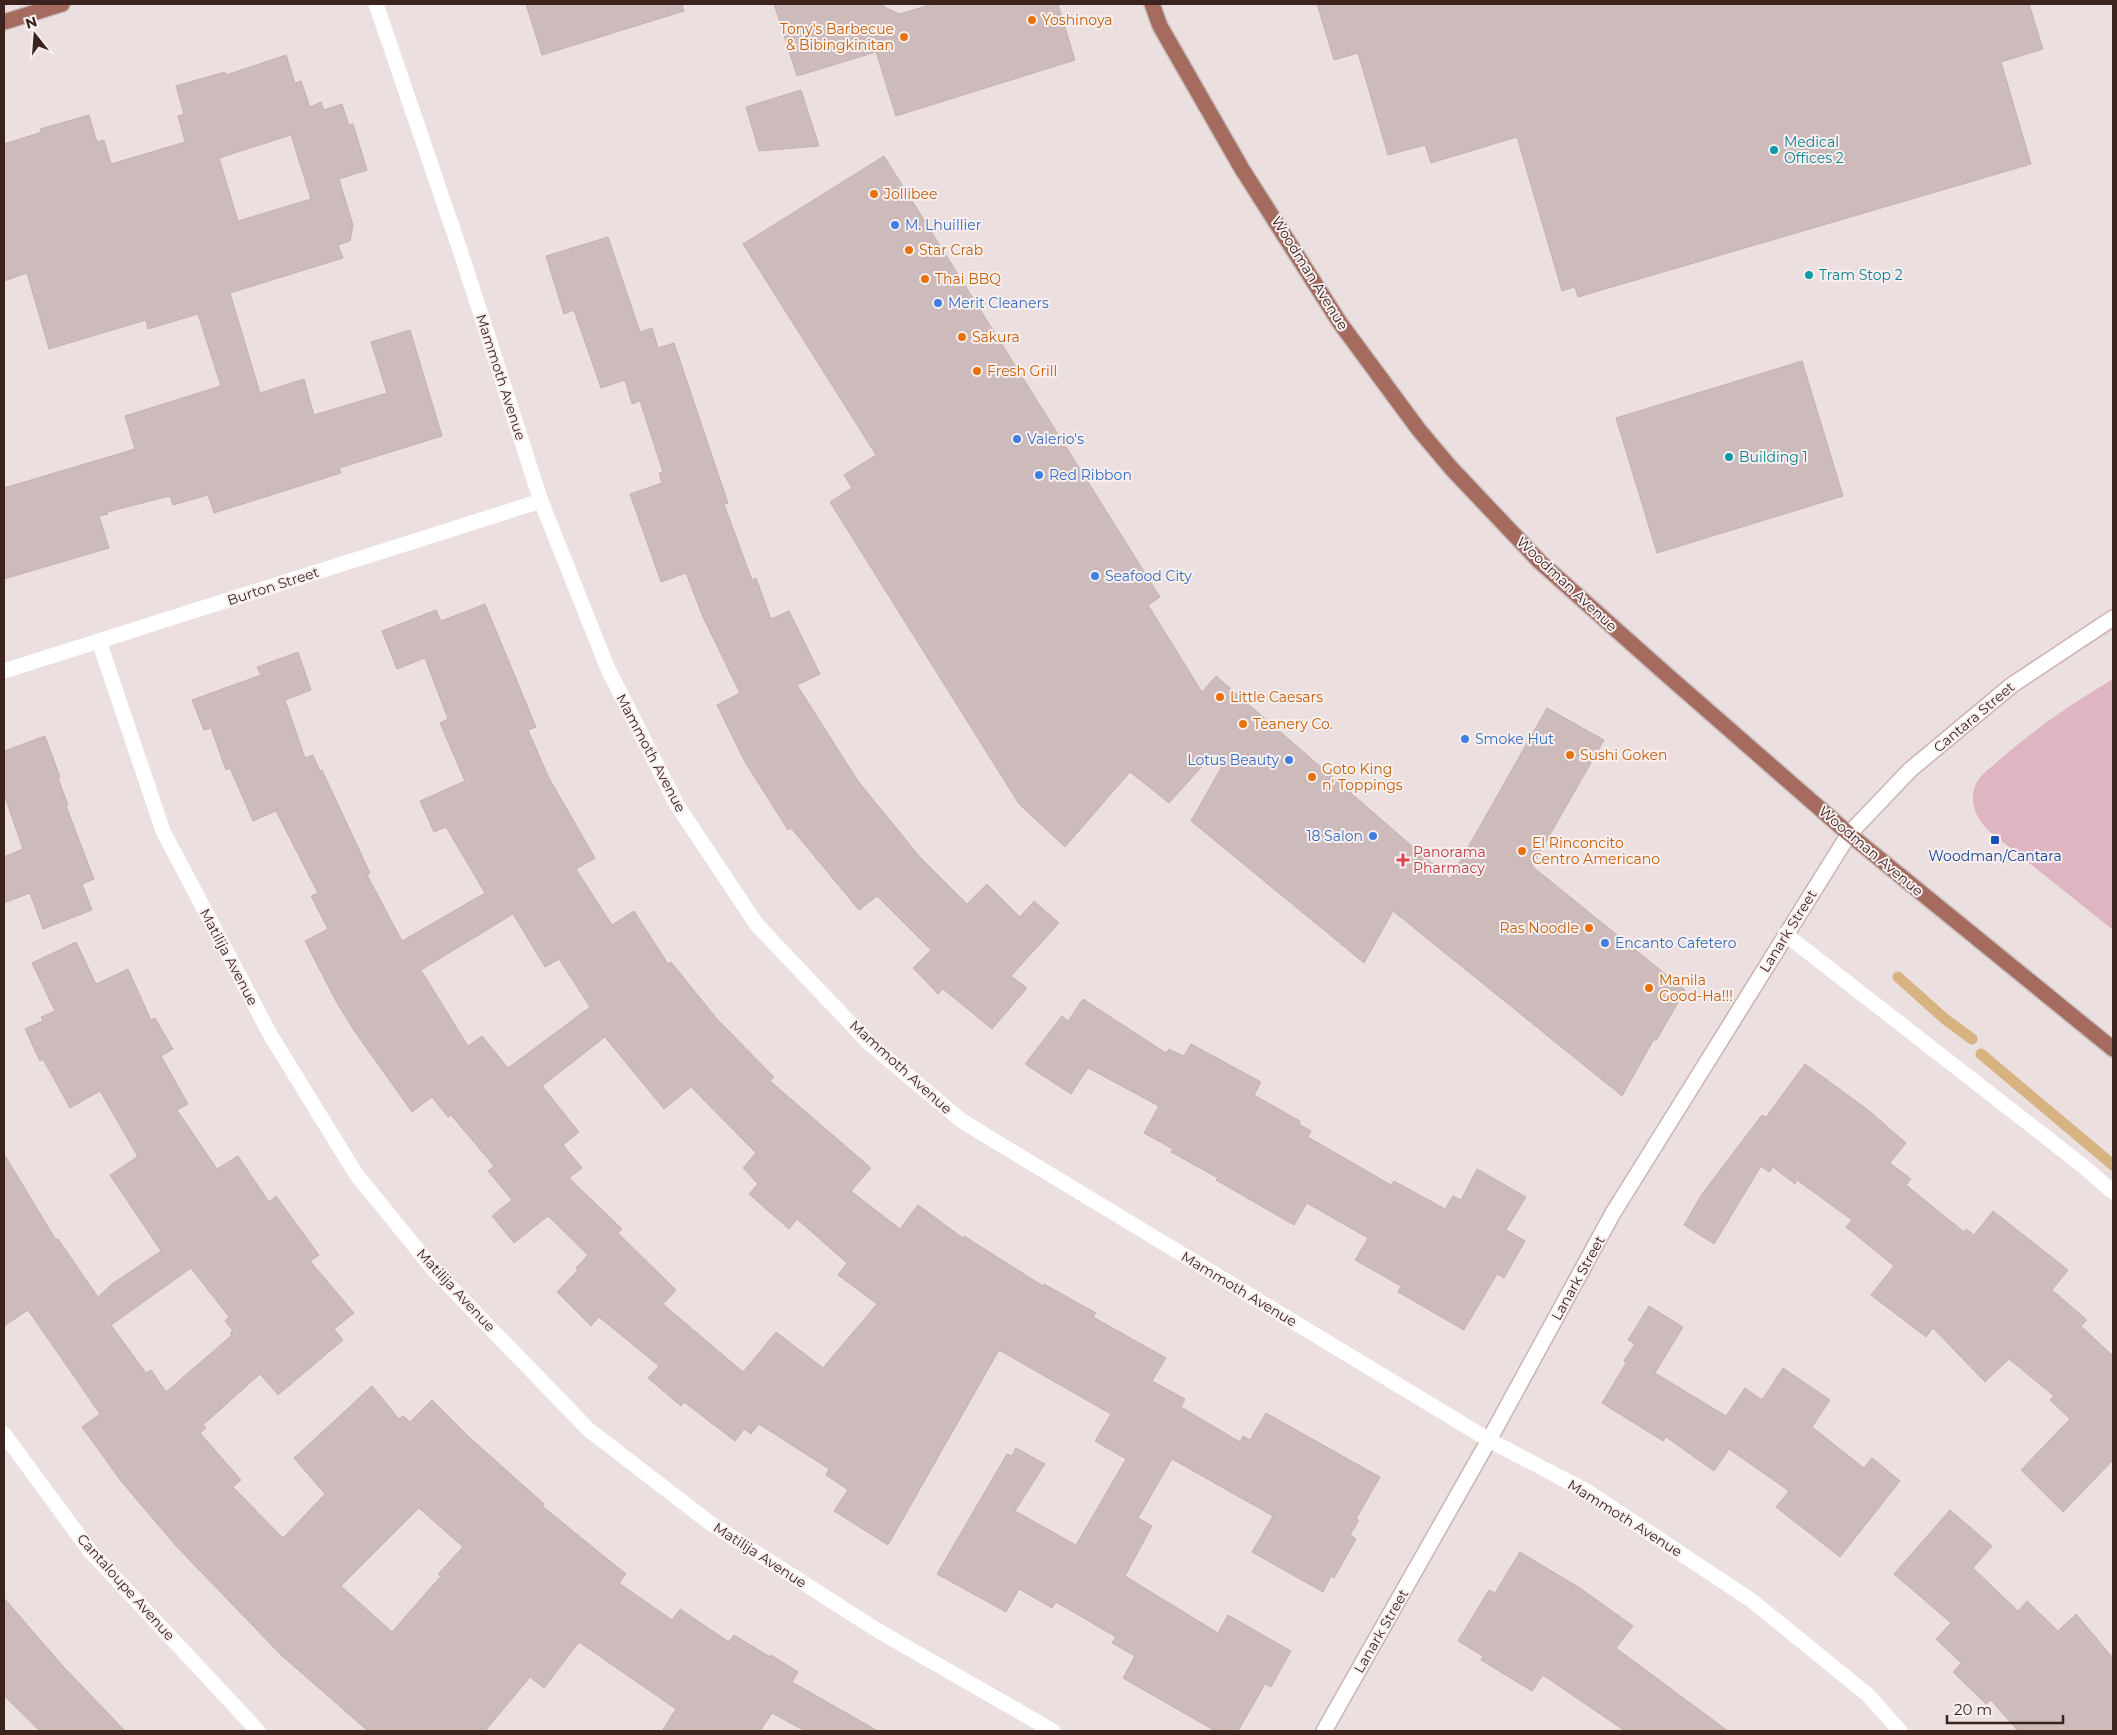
<svg xmlns="http://www.w3.org/2000/svg" width="2117" height="1735" font-family="Montserrat,sans-serif">
	<style>
		.green { fill: #dfb5c2 }
		.lines { fill: none; stroke-linecap: round; stroke-linejoin: round }
		.stream { stroke: #d6b381; stroke-width: 11 }
		.building { fill: #cdbbbb; stroke: #c6b1b1; fill-rule: evenodd }
		.secondary-casing { stroke: #ccb3b1; stroke-width: 18 }
		.primary-casing { stroke: #c5bdbc; stroke-width: 18 }
		.street { stroke: #fff; stroke-width: 15 }
		.secondary { stroke: #fff; stroke-width: 15 }
		.primary { stroke: #a56b5f; stroke-width: 15 }
		.food-dot { fill: #e8710a; stroke: #f8f0f0; stroke-width: 2 }
		.culture-dot { fill: #0f9aa8; stroke: #f8f0f0; stroke-width: 2 }
		.shop-dot { fill: #3f7fe0; stroke: #f8f0f0; stroke-width: 2 }
		.transit-dot { fill: #1a4fb4; stroke: #f8f0f0; stroke-width: 2 }
		.health-dot { fill: #e0444e; stroke: #f8f0f0; stroke-width: 2 }
		.labels { text-anchor: middle; stroke-width: 4; stroke-linejoin: round; paint-order: stroke }
		.food-label { font-size: 14px; fill: #c56008; stroke: #f8f0f0; text-anchor: start }
		.culture-label { font-size: 14px; fill: #0d838f; stroke: #f8f0f0; text-anchor: start }
		.shop-label { font-size: 14px; fill: #366cbe; stroke: #f8f0f0; text-anchor: start }
		.street-label { font-size: 14px; fill: #3d231e; stroke: #f8f0f0 }
		.health-label { font-size: 14px; fill: #be3a42; stroke: #f8f0f0; text-anchor: start }
		.transit-label { font-size: 14px; fill: #164399; stroke: #f8f0f0 }
	</style>
	<rect width="100%" height="100%" fill="#ecdfdf"/>
	<!-- green -->
	<path class="green" d="M2113 679V930L1989 831C1977 820 1969 803 1975 786 1979 775 1990 769 1998 761 2034 730 2072 703 2113 679Z"/>
	<g class="lines">
		<!-- stream -->
		<g class="stream">
			<polyline points="1898,977 1945,1019 1972,1039"/>
			<polyline points="1981,1054 2113,1165"/>
		</g>
	</g>
	<!-- building -->
	<g class="building">
		<polygon points="526,4 682,4 684,11 542,55"/>
		<polygon points="774,4 879,4 899,14 933,4 1058,4 1075,60 896,116 876,52 797,76"/>
		<polygon points="1317,4 2029,4 2043,49 2001,62 2031,164 1578,297 1575,287 1562,291 1517,137 1431,163 1425,145 1388,155 1358,53 1334,60"/>
		<path d="M286 55 295 83 301 81 310 107 321 102 324 110 342 104 349 125 353 124 367 170 339 179 353 225 350 241 338 245 343 258 230 293 260 393 304 379 314 415 387 393 371 342 410 330 442 436 339 468 341 473 214 513 208 495 173 505 170 496 107 512 108 514 99 516 109 548 4 579V488L135 449 125 416 221 386 198 314 148 329 146 320 49 349 27 273 4 281V144L36 134 41 132 40 129 89 115 97 142 104 140 111 164 185 142 178 116 184 114 176 86 225 72 226 75ZM291 135 311 199 238 221 219 158Z"/>
		<polygon points="801,90 819,146 759,151 746,107"/>
		<polygon points="884,156 1160,597 1148,605 1202,692 1216,676 1450,879 1547,708 1604,740 1532,866 1685,990 1656,1041 1654,1039 1622,1096 1393,911 1364,963 1191,821 1225,761 1214,753 1169,803 1130,772 1065,847 1019,804 830,502 852,488 844,475 876,455 743,244"/>
		<polygon points="608,237 640,332 652,328 658,348 674,343 728,503 724,504 752,580 756,578 771,619 789,611 820,674 797,685 858,781 919,856 967,904 987,884 1020,917 1034,901 1059,923 1011,976 1027,988 992,1029 943,989 938,994 913,968 931,950 877,896 859,910 791,828 788,830 745,762 717,705 740,693 703,617 686,573 661,582 630,494 662,483 659,473 663,472 640,401 632,404 625,380 601,388 574,310 564,314 546,256"/>
		<polygon points="1802,361 1843,496 1657,553 1616,418"/>
		<path d="M485 604 536 727 528 730 549 778 595 858 576 869 612 925 634 911 668 964 671 962 717 1019 774 1077 770 1081 871 1168 851 1191 900 1229 918 1205 963 1238 964 1236 1043 1286 1044 1284 1096 1313 1093 1317 1166 1358 1152 1381 1185 1399 1181 1407 1240 1442 1243 1436 1250 1440 1266 1413 1380 1477 1356 1519 1359 1520 1350 1535 1356 1539 1334 1578 1331 1576 1323 1592 1252 1552 1273 1516 1172 1459 1138 1518 1152 1526 1125 1576 1218 1633 1228 1615 1291 1651 1271 1687 1265 1684 1238 1731H1215L1123 1678 1135 1656 1112 1643 1116 1637 1056 1602 1052 1608 1019 1589 1006 1612 937 1574 1007 1454 1012 1456 1016 1448 1045 1464 1015 1511 1076 1545 1126 1459 1095 1441 1111 1414 999 1350 888 1545 834 1511 848 1490 826 1475 829 1469 759 1424 751 1434 744 1429 735 1441 684 1402 681 1406 648 1378 659 1366 599 1317 591 1326 557 1292 578 1270 576 1268 588 1255 548 1216 514 1243 492 1216 512 1200 488 1171 494 1166 451 1115 448 1117 432 1097 412 1112 355 1032 337 1003 305 941 328 929 311 896 318 893 276 811 253 821 230 768 226 770 211 728 204 730 192 700 261 675 257 667 298 652 311 690 285 700 305 758 313 755 320 771 322 770 370 873 367 875 402 941 485 893 446 827 434 832 420 801 465 781 440 723 448 719 425 658 397 669 382 631 436 610 441 621ZM513 914 545 967 559 959 590 1007 508 1068 482 1036 468 1046 421 970ZM605 1037 664 1109 691 1087 756 1153 743 1168 758 1184 749 1194 789 1229 797 1219 847 1263 838 1275 877 1304 823 1368 776 1332 743 1372 663 1304 676 1290 618 1233 622 1229 569 1178 582 1168 563 1145 579 1132 542 1086Z"/>
		<polygon points="45,736 60,777 58,778 68,805 66,806 94,879 82,884 92,910 43,929 30,893 4,903 4,857 23,849 4,794 4,751"/>
		<path d="M76 942 96 984 128 969 151 1020 155 1018 173 1049 161 1056 188 1104 177 1110 217 1169 238 1156 269 1202 276 1196 319 1255 310 1261 354 1313 334 1329 343 1340 278 1395 260 1374 203 1425 206 1428 200 1433 241 1480 233 1487 283 1538 325 1494 294 1458 372 1386 399 1419 403 1416 410 1422 432 1400 467 1435 544 1504 542 1506 626 1574 619 1583 672 1620 680 1609 729 1642 734 1635 770 1657 771 1655 798 1672 792 1682 878 1731H805L772 1713 760 1731H662L676 1709 579 1642 544 1688 530 1677 485 1731H368L281 1655 176 1546 121 1481 82 1427 100 1414 28 1310 4 1326V1154L56 1240 58 1239 98 1297 112 1284 161 1251 110 1175 137 1157V1155L100 1091 70 1108 43 1059 40 1061 25 1029 43 1021 41 1017 55 1011 32 963ZM191 1268 229 1317 225 1321 233 1331 230 1333 232 1335 166 1392 151 1370 146 1373 111 1325ZM419 1508 463 1547 438 1574 441 1576 392 1632 341 1586Z"/>
		<polygon points="1083,999 1166,1053 1169,1049 1184,1056 1191,1044 1261,1082 1254,1095 1300,1121 1299,1124 1311,1131 1308,1137 1391,1185 1394,1181 1445,1209 1453,1196 1461,1200 1477,1169 1526,1197 1506,1230 1525,1241 1504,1278 1497,1274 1464,1330 1398,1292 1401,1286 1355,1260 1368,1238 1307,1203 1294,1225 1216,1180 1218,1178 1171,1152 1173,1149 1144,1133 1159,1106 1088,1068 1071,1094 1025,1064 1062,1016 1068,1021"/>
		<polygon points="1805,1064 1867,1109 1906,1143 1890,1163 1911,1179 1906,1185 1964,1232 1966,1229 1974,1235 1993,1211 2068,1270 2052,1290 2087,1320 2081,1326 2113,1356 2113,1460 2063,1512 2021,1470 2070,1419 2050,1400 2054,1396 2009,1359 1985,1382 1933,1328 1926,1337 1871,1295 1894,1266 1846,1227 1852,1220 1797,1180 1795,1184 1773,1167 1769,1172 1761,1166 1714,1244 1684,1225 1702,1194 1762,1115 1766,1117"/>
		<polygon points="1649,1306 1683,1327 1655,1373 1726,1416 1745,1388 1762,1400 1783,1368 1830,1400 1812,1427 1864,1468 1872,1458 1900,1481 1840,1557 1776,1507 1789,1491 1729,1449 1714,1471 1666,1437 1663,1441 1602,1403 1626,1363 1624,1361 1635,1344 1628,1340"/>
		<polygon points="1950,1510 1992,1546 1973,1568 2018,1611 2027,1601 2058,1631 2076,1614 2113,1658 2113,1731 2018,1731 1991,1700 1986,1704 1953,1672 1961,1663 1936,1639 1951,1623 1894,1574"/>
		<polygon points="1520,1552 1580,1588 1633,1626 1616,1648 1728,1731 1625,1731 1543,1675 1532,1691 1481,1660 1483,1656 1458,1641 1489,1590 1495,1593"/>
		<polygon points="4,1598 61,1664 125,1731 40,1731 4,1696"/>
	</g>
	<g class="lines">
		<!-- secondary casing -->
		<g class="secondary-casing">
			<polyline id="secondary" points="1324,1731 1489,1440 1613,1213 1849,834 1910,770 2012,685 2113,618"/>
		</g>
		<!-- primary casing -->
		<g class="primary-casing">
			<g id="primary">
				<polyline points="1152,4 1160,26 1242,169 1340,323 1419,430 1451,468 1540,562 1667,675 1849,834 2113,1049"/>
				<polyline points="4,22 62,4"/>
			</g>
		</g>
		<!-- street -->
		<g class="street">
			<polyline points="376,4 461,253 541,501 608,669 677,805 757,925 870,1044 962,1121 1489,1440 1588,1492 1751,1600 1868,1695 1900,1731"/>
			<polyline points="99,641 163,831 271,1036 356,1174 434,1270 589,1430 710,1523 877,1630 1053,1731"/>
			<polyline points="4,671 541,501"/>
			<polyline points="1785,934 2083,1166 2113,1192"/>
			<polyline points="4,1434 90,1551 258,1731"/>
		</g>
		<!-- secondary -->
		<use href="#secondary" class="secondary"/>
		<!-- primary -->
		<use href="#primary" class="primary"/>
	</g>
	<!-- markers -->
	<g class="food-dot">
		<circle cx="1032" cy="20" r="5"/>
		<circle cx="904" cy="37" r="5"/>
		<circle cx="874" cy="194" r="5"/>
		<circle cx="909" cy="250" r="5"/>
		<circle cx="925" cy="279" r="5"/>
		<circle cx="962" cy="337" r="5"/>
		<circle cx="977" cy="371" r="5"/>
		<circle cx="1220" cy="697" r="5"/>
		<circle cx="1243" cy="724" r="5"/>
		<circle cx="1570" cy="755" r="5"/>
		<circle cx="1312" cy="777" r="5"/>
		<circle cx="1522" cy="851" r="5"/>
		<circle cx="1589" cy="928" r="5"/>
		<circle cx="1649" cy="988" r="5"/>
	</g>
	<g class="culture-dot">
		<circle cx="1774" cy="150" r="5"/>
		<circle cx="1809" cy="275" r="5"/>
		<circle cx="1729" cy="457" r="5"/>
	</g>
	<g class="shop-dot">
		<circle cx="895" cy="225" r="5"/>
		<circle cx="938" cy="303" r="5"/>
		<circle cx="1017" cy="439" r="5"/>
		<circle cx="1039" cy="475" r="5"/>
		<circle cx="1095" cy="576" r="5"/>
		<circle cx="1465" cy="739" r="5"/>
		<circle cx="1289" cy="760" r="5"/>
		<circle cx="1373" cy="836" r="5"/>
		<circle cx="1605" cy="943" r="5"/>
	</g>
	<rect class="transit-dot" x="1990" y="835" width="10" height="10" rx="2.5"/>
	<path class="health-dot" d="M1400.5 852.5h5v5h5v5h-5v5h-5v-5h-5v-5h5z"/>
	<g class="labels">
		<!-- food labels -->
		<g class="food-label">
			<text x="1042" y="25">Yoshinoya</text>
			<text x="894" y="34" text-anchor="end">Tony's Barbecue<tspan x="894" dy="16">&amp; Bibingkinitan</tspan></text>
			<text x="884" y="199">Jollibee</text>
			<text x="919" y="255">Star Crab</text>
			<text x="935" y="284">Thai BBQ</text>
			<text x="972" y="342">Sakura</text>
			<text x="987" y="376">Fresh Grill</text>
			<text x="1230" y="702">Little Caesars</text>
			<text x="1253" y="729">Teanery Co.</text>
			<text x="1580" y="760">Sushi Goken</text>
			<text x="1322" y="774">Goto King<tspan x="1322" dy="16">n' Toppings</tspan></text>
			<text x="1532" y="848">El Rinconcito<tspan x="1532" dy="16">Centro Americano</tspan></text>
			<text x="1579" y="933" text-anchor="end">Ras Noodle</text>
			<text x="1659" y="985">Manila<tspan x="1659" dy="16">Good-Ha!!!</tspan></text>
		</g>
		<!-- culture labels -->
		<g class="culture-label">
			<text x="1784" y="147">Medical<tspan x="1784" dy="16">Offices 2</tspan></text>
			<text x="1819" y="280">Tram Stop 2</text>
			<text x="1739" y="462">Building 1</text>
		</g>
		<!-- shop labels -->
		<g class="shop-label">
			<text x="905" y="230">M. Lhuillier</text>
			<text x="948" y="308">Merit Cleaners</text>
			<text x="1027" y="444">Valerio's</text>
			<text x="1049" y="480">Red Ribbon</text>
			<text x="1105" y="581">Seafood City</text>
			<text x="1475" y="744">Smoke Hut</text>
			<text x="1279" y="765" text-anchor="end">Lotus Beauty</text>
			<text x="1363" y="841" text-anchor="end">18 Salon</text>
			<text x="1615" y="948">Encanto Cafetero</text>
		</g>
		<!-- street labels -->
		<g class="street-label">
			<text transform="translate(1310 273) rotate(58)" y="5">Woodman Avenue</text>
			<text transform="translate(501 377) rotate(72)" y="5">Mammoth Avenue</text>
			<text transform="translate(1567 584) rotate(43)" y="5">Woodman Avenue</text>
			<text transform="translate(273 586) rotate(-18)" y="5">Burton Street</text>
			<text transform="translate(1974 717) rotate(-40)" y="5">Cantara Street</text>
			<text transform="translate(651 753) rotate(62)" y="5">Mammoth Avenue</text>
			<text transform="translate(1871 851) rotate(40)" y="5">Woodman Avenue</text>
			<text transform="translate(1788 931) rotate(-58)" y="5">Lanark Street</text>
			<text transform="translate(229 957) rotate(62)" y="5">Matilija Avenue</text>
			<text transform="translate(901 1067) rotate(42)" y="5">Mammoth Avenue</text>
			<text transform="translate(1578 1278) rotate(-61)" y="5">Lanark Street</text>
			<text transform="translate(1239 1289) rotate(31)" y="5">Mammoth Avenue</text>
			<text transform="translate(456 1290) rotate(47)" y="5">Matilija Avenue</text>
			<text transform="translate(1625 1518) rotate(32)" y="5">Mammoth Avenue</text>
			<text transform="translate(760 1555) rotate(33)" y="5">Matilija Avenue</text>
			<text transform="translate(126 1587) rotate(48)" y="5">Cantaloupe Avenue</text>
			<text transform="translate(1381 1631) rotate(-60)" y="5">Lanark Street</text>
		</g>
		<!-- health labels -->
		<g class="health-label">
			<text x="1413" y="857">Panorama<tspan x="1413" dy="16">Pharmacy</tspan></text>
		</g>
		<!-- transit labels -->
		<g class="transit-label">
			<text x="1995" y="861">Woodman/Cantara</text>
		</g>
	</g>
	<!-- border -->
	<rect width="2117" height="1735" fill="none" stroke="#3d231e" stroke-width="10"/>
	<!-- north arrow -->
	<g transform="translate(35 35) rotate(343)" stroke="#f8f0f0" stroke-width="4" paint-order="stroke">
	<path d="M0-4L9 19L0 12L-9 19Z" fill="#3d231e"/>
	<text y="-8" font-size="14" font-weight="bold" text-anchor="middle" fill="#3d231e">N</text>
	</g>
	<!-- scale -->
	<path d="M1947 1715v8h116v-8" fill="none" stroke="#3d231e" stroke-width="2.5"/>
	<text x="1954" y="1715" font-size="15" fill="#3d231e" stroke="#f8f0f0" stroke-width="4" paint-order="stroke">20 m</text>
</svg>
